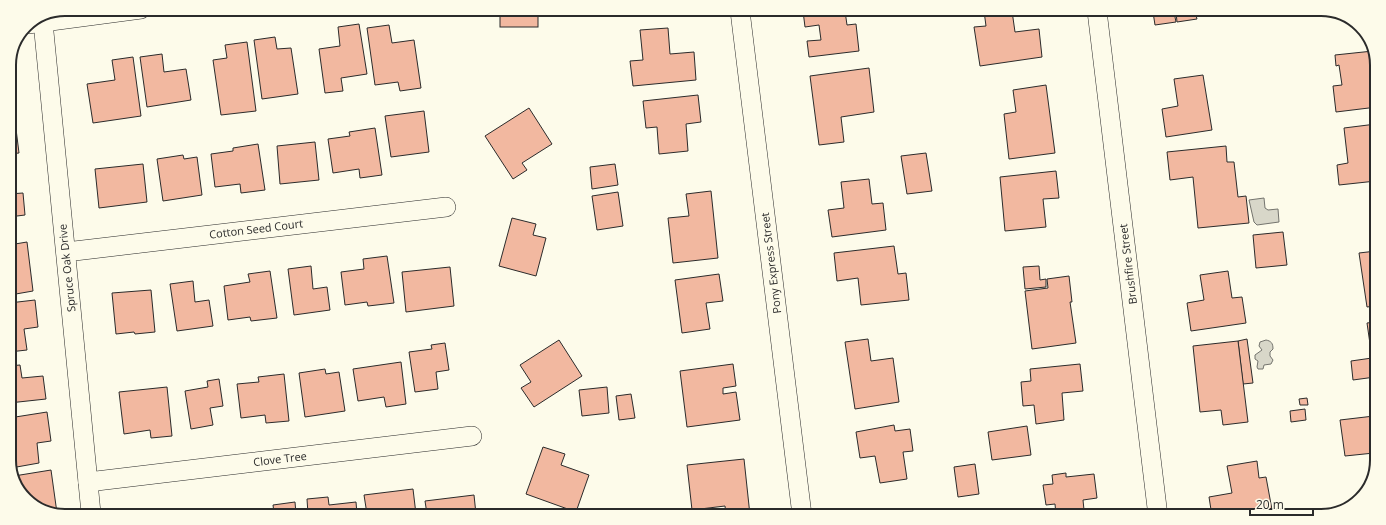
<svg xmlns="http://www.w3.org/2000/svg" width="1386" height="525" font-family="'Open Sans',sans-serif">
	<style>
		.water { fill: #d8d7c9; stroke: #74746e }
		.building { fill: #f2b8a0; stroke: #2b2b2b }
		.lines { fill: none; stroke-linecap: round; stroke-linejoin: round }
		.minor-casing { stroke: #2b2b2b; stroke-width: 20 }
		.minor { stroke: #fdfbea; stroke-width: 19 }
		.labels { text-anchor: middle; stroke-width: 3; stroke-linejoin: round; paint-order: stroke }
		.street-label { font-size: 11px; fill: #2b2b2b; stroke: #fdfbea }
		.rim { fill: none; stroke: #2b2b2b; stroke-width: 2 }
	</style>
	<rect width="100%" height="100%" fill="#fdfbea"/>
	<!-- water -->
	<g class="water">
		<polygon points="1264,198 1265,208 1268,210 1278,209 1279,222 1257,225 1254,222 1249,200"/>
		<path d="M1266 340C1271 341 1273 343 1273 349L1270 352V356L1273 360 1271 364 1264 365 1263 369H1258L1257 367 1258 361 1255 359V355L1262 350 1259 346 1260 342Z"/>
	</g>
	<!-- building -->
	<g class="building">
		<rect x="500" y="10" width="38" height="17"/>
		<polygon points="803,11 845,11 847,25 856,24 859,51 809,57 807,41 821,40 819,25 805,27"/>
		<polygon points="984,11 1012,11 1015,32 1039,29 1042,57 980,66 974,27 986,26"/>
		<polygon points="1153,12 1174,12 1176,22 1155,25"/>
		<polygon points="1176,12 1195,12 1197,19 1177,22"/>
		<polygon points="359,24 367,74 341,78 343,91 325,93 319,49 340,46 338,27"/>
		<polygon points="389,25 392,43 414,40 421,88 400,91 398,82 375,85 367,28"/>
		<polygon points="668,28 670,54 694,52 696,80 633,86 630,61 643,60 640,30"/>
		<polygon points="275,37 277,49 291,48 298,94 262,99 254,40"/>
		<polygon points="247,42 256,111 221,115 213,60 227,58 225,45"/>
		<polygon points="1373,51 1377,61 1377,107 1336,112 1333,86 1342,85 1339,65 1336,66 1335,55"/>
		<polygon points="162,54 164,72 186,69 191,100 147,107 140,57"/>
		<polygon points="133,57 141,116 93,123 87,84 115,80 112,60"/>
		<polygon points="869,68 874,112 841,117 844,142 819,145 810,76"/>
		<polygon points="1203,75 1212,130 1166,137 1162,109 1178,106 1174,79"/>
		<polygon points="1046,85 1055,153 1009,159 1004,114 1016,112 1013,90"/>
		<polygon points="698,95 701,122 686,124 688,151 659,154 657,127 646,128 643,101"/>
		<polygon points="12,99 15,120 9,121 9,100"/>
		<polygon points="529,108 552,144 522,163 527,170 513,179 485,136"/>
		<polygon points="424,111 429,152 391,157 385,116"/>
		<polygon points="1376,124 1376,181 1339,185 1337,165 1348,163 1344,128"/>
		<polygon points="375,128 382,175 360,178 359,169 333,173 328,139 350,136 349,132"/>
		<polygon points="16,129 19,153 9,154 9,130"/>
		<polygon points="315,142 319,180 280,184 277,146"/>
		<polygon points="258,144 265,190 241,193 240,184 215,187 211,154 233,151 233,148"/>
		<polygon points="1226,146 1227,162 1234,162 1238,197 1246,196 1249,223 1198,228 1193,177 1170,180 1167,152"/>
		<polygon points="926,153 932,191 907,194 901,156"/>
		<polygon points="183,155 184,159 197,157 202,195 163,201 157,159"/>
		<polygon points="143,164 147,202 99,208 95,169"/>
		<polygon points="615,164 618,185 592,189 590,167"/>
		<polygon points="1056,171 1059,198 1043,199 1046,227 1005,231 1000,177"/>
		<polygon points="869,179 872,204 883,203 886,230 832,237 828,210 844,208 841,182"/>
		<polygon points="711,191 718,258 673,263 668,218 689,216 686,194"/>
		<polygon points="618,192 623,226 597,230 592,196"/>
		<polygon points="23,193 25,215 9,217 9,194"/>
		<polygon points="512,218 536,224 533,235 546,238 536,276 499,266"/>
		<polygon points="1283,232 1287,265 1256,268 1253,235"/>
		<polygon points="27,242 33,291 10,295 9,286 9,245"/>
		<polygon points="894,246 898,274 906,273 909,300 861,305 858,278 837,281 834,253"/>
		<polygon points="1376,251 1375,306 1367,307 1359,253"/>
		<polygon points="387,256 394,303 368,306 367,302 345,305 341,272 364,269 363,259"/>
		<polygon points="311,266 313,289 327,287 330,310 294,315 288,269"/>
		<polygon points="1039,266 1040,280 1046,279 1046,287 1025,289 1023,267"/>
		<polygon points="450,267 454,306 406,312 402,272"/>
		<polygon points="270,271 277,318 251,321 250,317 228,320 224,286 250,282 248,274"/>
		<polygon points="1228,271 1232,298 1242,297 1246,323 1191,331 1187,303 1204,300 1200,275"/>
		<polygon points="719,274 723,301 706,303 710,329 682,333 675,280"/>
		<polygon points="1069,276 1072,302 1070,302 1076,343 1032,349 1025,291 1048,288 1047,279"/>
		<polygon points="193,281 195,302 209,300 213,326 177,331 170,284"/>
		<polygon points="151,290 155,332 135,334 134,332 116,334 112,293"/>
		<polygon points="35,300 38,327 24,329 27,350 9,352 9,303"/>
		<polygon points="1375,322 1375,377 1353,380 1351,361 1372,358 1367,323"/>
		<polygon points="868,339 871,361 893,358 899,402 855,409 845,342"/>
		<polygon points="1247,339 1253,383 1243,384 1238,341"/>
		<polygon points="559,340 582,376 534,407 521,388 531,382 520,365"/>
		<polygon points="1238,341 1248,422 1223,425 1221,410 1200,412 1193,346"/>
		<polygon points="445,343 449,370 436,372 438,389 415,392 409,352 432,349 431,345"/>
		<polygon points="401,362 406,404 386,407 384,397 358,401 353,369"/>
		<polygon points="733,364 736,386 723,388 723,394 736,392 740,420 687,427 680,371"/>
		<polygon points="1080,364 1083,391 1062,393 1064,420 1036,424 1034,405 1023,406 1021,382 1031,381 1030,369"/>
		<polygon points="20,365 22,378 43,376 46,399 9,403 9,366"/>
		<polygon points="325,369 326,374 339,372 345,411 305,417 299,373"/>
		<polygon points="284,374 289,421 266,423 265,415 241,418 237,384 259,382 258,377"/>
		<polygon points="219,379 223,406 210,408 213,425 191,429 185,391 208,387 207,381"/>
		<polygon points="167,387 172,436 151,438 150,430 124,434 119,392"/>
		<polygon points="607,387 609,413 582,416 579,390"/>
		<polygon points="631,394 635,418 619,420 616,396"/>
		<polygon points="1307,398 1308,405 1300,405 1299,399"/>
		<polygon points="1305,409 1306,420 1291,422 1290,411"/>
		<polygon points="47,412 51,441 37,443 39,463 11,468 9,464 9,418"/>
		<polygon points="1374,416 1374,453 1345,456 1340,420"/>
		<polygon points="894,425 895,431 910,429 913,451 903,452 907,479 880,483 875,456 860,458 856,432"/>
		<polygon points="1027,426 1031,455 992,460 988,432"/>
		<polygon points="543,447 565,454 561,465 589,475 576,512 526,494"/>
		<polygon points="744,459 750,515 726,515 725,506 692,510 687,465"/>
		<polygon points="1257,461 1259,478 1266,477 1273,515 1212,516 1209,497 1232,493 1227,466"/>
		<polygon points="975,464 979,494 958,497 954,467"/>
		<polygon points="51,470 57,513 47,513 21,494 14,476"/>
		<polygon points="1066,473 1066,477 1094,474 1097,498 1083,500 1084,510 1098,509 1099,515 1056,515 1055,504 1046,505 1043,485 1053,484 1052,475"/>
		<polygon points="413,489 416,514 367,514 364,495"/>
		<polygon points="474,495 476,514 427,514 425,501"/>
		<polygon points="328,497 329,505 356,502 357,514 308,514 307,499"/>
		<polygon points="295,502 296,514 274,513 273,505"/>
	</g>
	<g class="lines">
		<!-- minor casing -->
		<g class="minor-casing">
			<g id="minor">
				<polyline points="740,11 802,515"/>
				<polyline points="1097,11 1158,516"/>
				<polyline points="43,22 91,513"/>
				<polyline points="28,24 141,9"/>
				<polyline points="66,252 446,207"/>
				<polyline points="88,482 472,436"/>
			</g>
		</g>
		<!-- minor -->
		<use href="#minor" class="minor"/>
	</g>
	<g class="labels">
		<!-- street labels -->
		<g class="street-label">
			<text transform="translate(256 229) rotate(-7)" y="4">Cotton Seed Court</text>
			<text transform="translate(771 263) rotate(-97)" y="4">Pony Express Street</text>
			<text transform="translate(1128 264) rotate(-97)" y="4">Brushfire Street</text>
			<text transform="translate(67 268) rotate(-96)" y="4">Spruce Oak Drive</text>
			<text transform="translate(280 459) rotate(-7)" y="4">Clove Tree</text>
		</g>
	</g>
	<!-- crop -->
	<path d="M0 0H1386V525H0ZM65 16H1321A49 49 0 0 1 1370 65V460A49 49 0 0 1 1321 509H65A49 49 0 0 1 16 460V65A49 49 0 0 1 65 16Z" fill="#fdfbea" fill-rule="evenodd"/>
	<path class="rim" d="M65 16H1321A49 49 0 0 1 1370 65V460A49 49 0 0 1 1321 509H65A49 49 0 0 1 16 460V65A49 49 0 0 1 65 16Z"/>
	<!-- scale -->
	<path d="M1250 509v6h63v-6" fill="none" stroke="#2b2b2b" stroke-width="2"/>
	<text x="1256" y="509" font-size="12" fill="#2b2b2b" stroke="#fdfbea" stroke-width="3" paint-order="stroke">20 m</text>
</svg>
